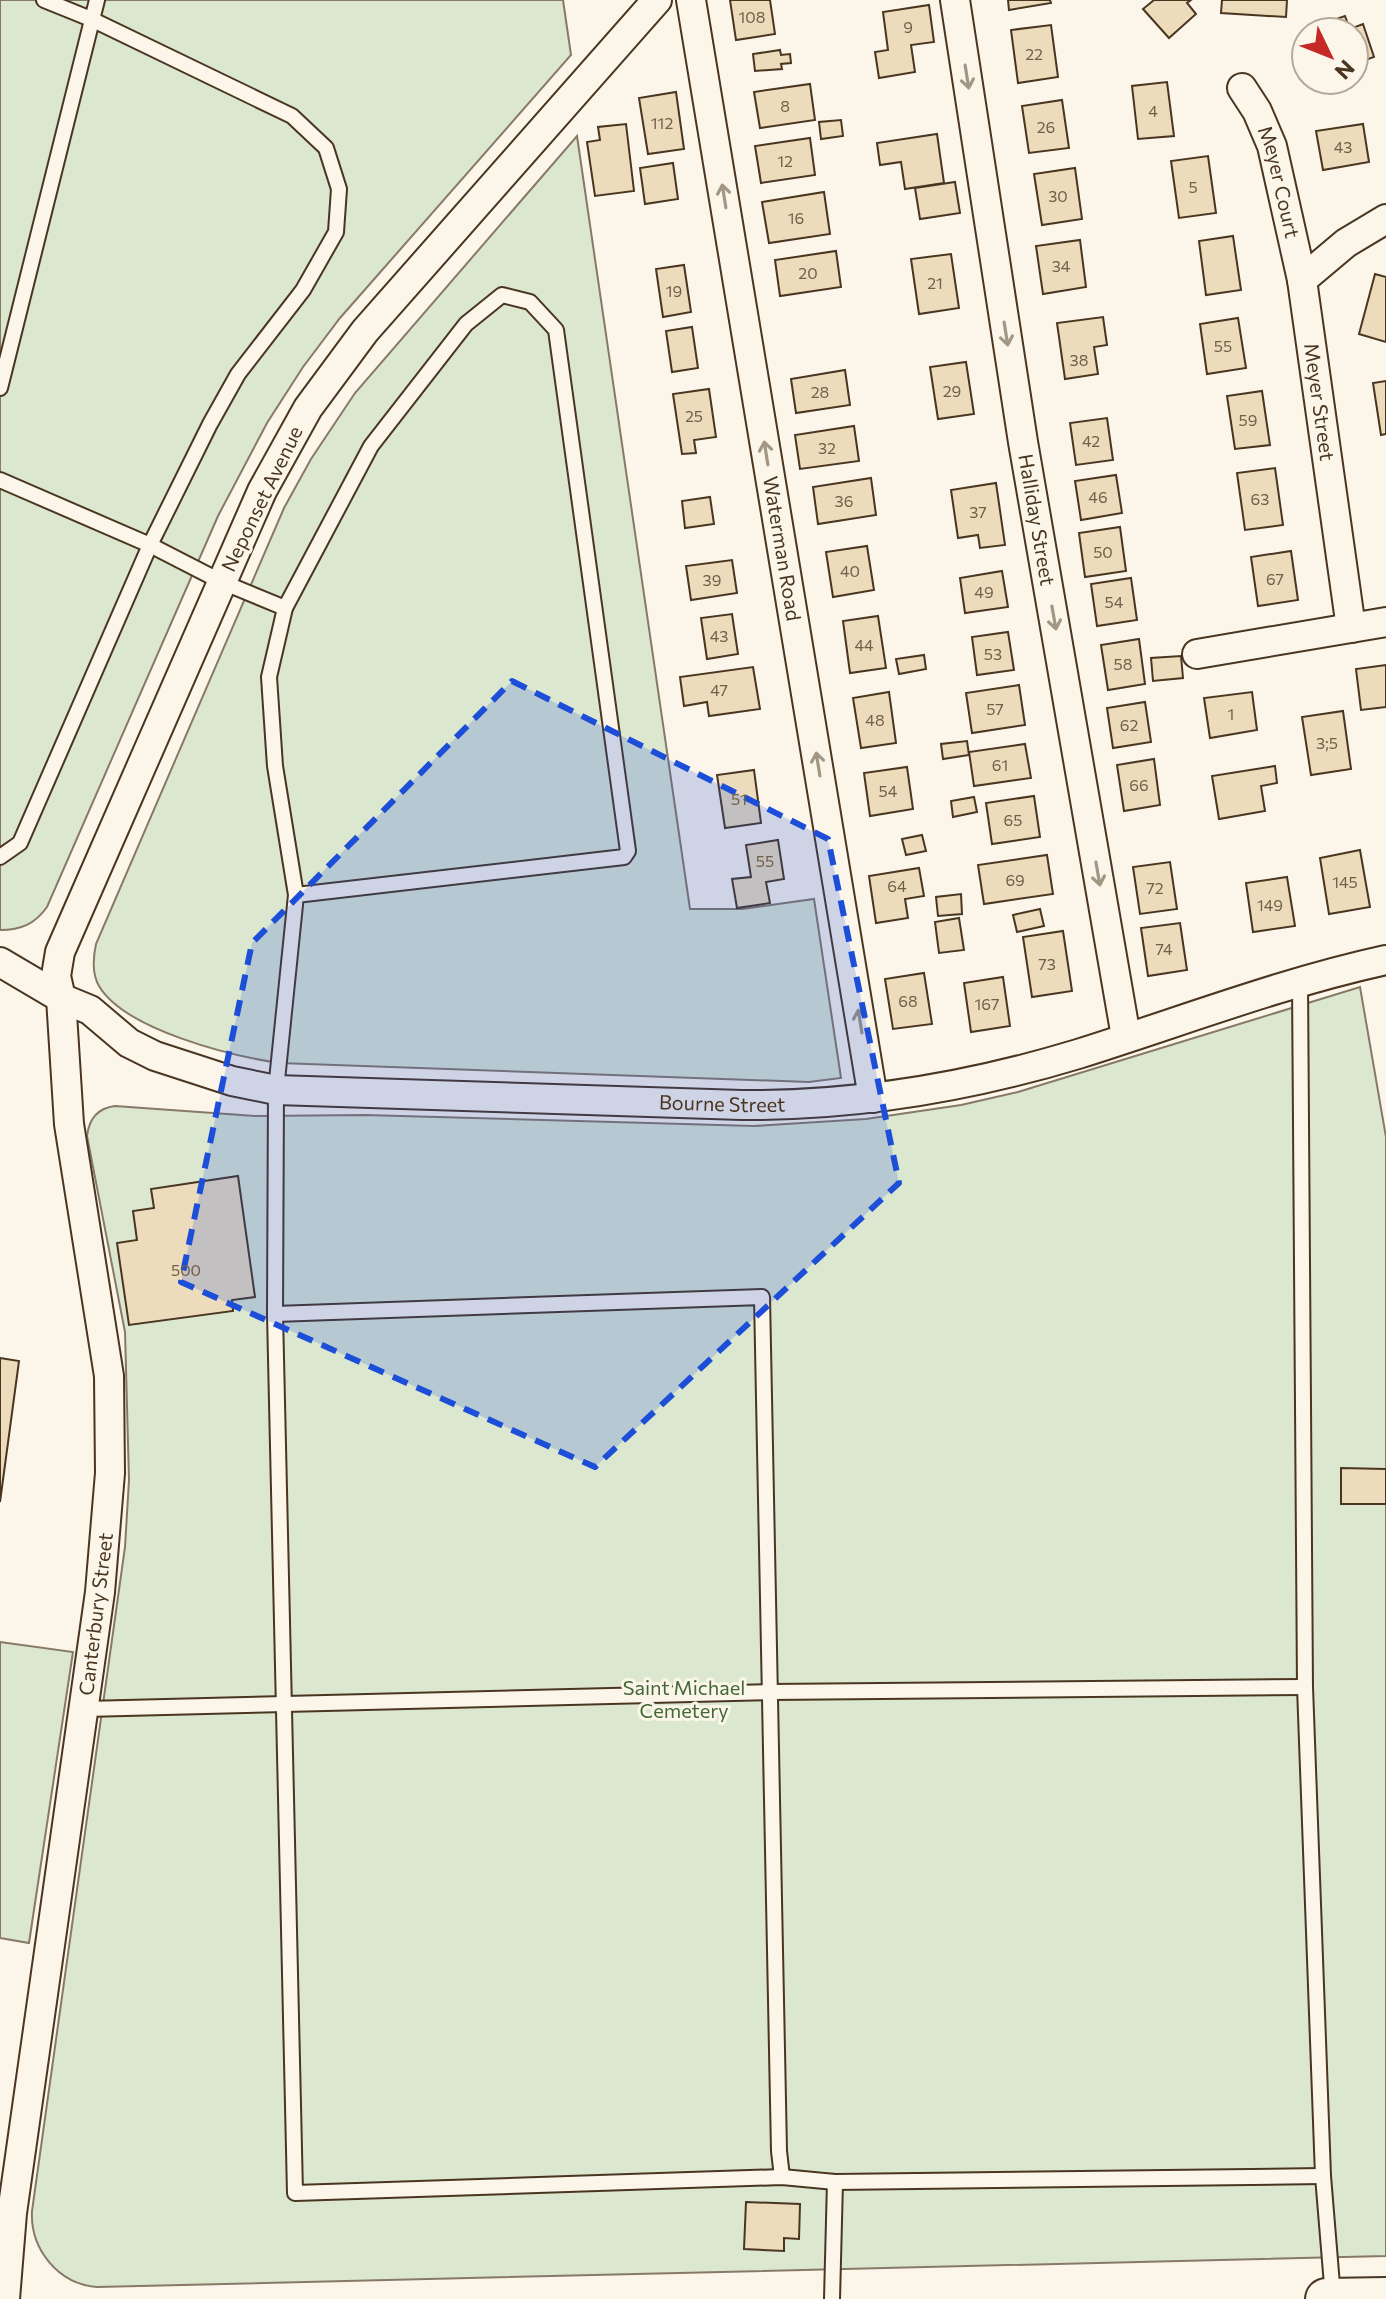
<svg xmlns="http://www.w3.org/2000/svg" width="1386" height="2299" font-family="Commissioner,sans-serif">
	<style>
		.green { fill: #dce7d0; stroke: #887966; stroke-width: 2 }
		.building { fill: #ecdcbc; stroke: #4a3520; stroke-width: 2 }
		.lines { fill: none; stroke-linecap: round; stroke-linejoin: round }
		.service-casing { stroke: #4a3520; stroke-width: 18 }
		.minor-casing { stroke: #4a3520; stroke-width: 32 }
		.secondary-casing { stroke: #4a3520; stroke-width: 44 }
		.service { stroke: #fbf6e9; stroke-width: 14 }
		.minor { stroke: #fbf6e9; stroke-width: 28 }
		.secondary { stroke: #fbf6e9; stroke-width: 40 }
		.oneway { stroke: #a29684 }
		.marked { fill: #1d4ed8; fill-opacity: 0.2; stroke: #1d4ed8; stroke-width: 6; stroke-dasharray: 16 10; stroke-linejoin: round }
		.labels { text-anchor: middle; stroke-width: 6; stroke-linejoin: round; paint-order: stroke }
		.number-label { font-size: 16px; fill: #725f47 }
		.street-label { font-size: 20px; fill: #4a3520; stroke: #fbf6e9 }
		.park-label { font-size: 20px; fill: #436837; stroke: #fbf6e9 }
	</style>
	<rect width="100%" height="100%" fill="#fbf6e9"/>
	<!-- green -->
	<g class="green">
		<path d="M0 0H563L571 55 340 318 303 367 267 423 218 516 47 907C35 924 21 930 0 930Z"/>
		<path d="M577 136 690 909H742L814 899 841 1078 809 1082 279 1063C232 1056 125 1030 99 986 92 974 93 958 96 944L284 508 311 459 355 393Z"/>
		<path d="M1360 987 1386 1137V2256L97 2287C58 2284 30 2249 32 2211L125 1547 129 1480 125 1332 87 1136C89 1119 98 1108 115 1106L255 1116 365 1115 754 1126 866 1119 961 1105 1018 1092Z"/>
		<polygon points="0,1642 73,1652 29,1943 0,1938"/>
	</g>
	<!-- building -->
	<g class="building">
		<polygon points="730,0 770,0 775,34 736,40"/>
		<polygon points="1008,0 1050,0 1051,3 1009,10"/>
		<polygon points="1154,0 1191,0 1187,3 1196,14 1169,38 1143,9"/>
		<polygon points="1222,0 1287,0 1286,17 1221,13"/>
		<polygon points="929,5 934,42 911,45 915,72 879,78 875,52 888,50 883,12"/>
		<polygon points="1345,16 1350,29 1363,24 1374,57 1354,64 1354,32 1312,32 1310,28"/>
		<polygon points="1051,25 1058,77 1018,83 1011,30"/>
		<polygon points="780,50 781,55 790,54 791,63 781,64 782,69 755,71 753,54"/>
		<polygon points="1167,82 1174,136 1138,139 1132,86"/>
		<polygon points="810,84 815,120 760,128 754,92"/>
		<polygon points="676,92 684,149 648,154 639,98"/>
		<polygon points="1062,100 1069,148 1029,153 1022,106"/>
		<polygon points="841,120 843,136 821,139 819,122"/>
		<polygon points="626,124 634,191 595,196 587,142 600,140 598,127"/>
		<polygon points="1363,124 1369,162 1323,170 1316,131"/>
		<polygon points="937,134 944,183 905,189 901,162 880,165 877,143"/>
		<polygon points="810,138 815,175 761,183 755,146"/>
		<polygon points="1208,156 1216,213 1179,218 1171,161"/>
		<polygon points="673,163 678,199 645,204 640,168"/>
		<polygon points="1075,168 1082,219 1042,225 1034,174"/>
		<polygon points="955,182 960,213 920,219 915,188"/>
		<polygon points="824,192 830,234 769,243 762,202"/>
		<polygon points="1233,236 1241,290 1206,295 1199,241"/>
		<polygon points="1080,240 1086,287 1043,294 1036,246"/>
		<polygon points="836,251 841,287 780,296 775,260"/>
		<polygon points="951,254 959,308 919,314 911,259"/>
		<polygon points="684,265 691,312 663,317 656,269"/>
		<polygon points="1375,274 1386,277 1386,342 1359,334"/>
		<polygon points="1103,317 1107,345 1094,347 1098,374 1065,379 1057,323"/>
		<polygon points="1238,318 1246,368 1207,374 1200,324"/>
		<polygon points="692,327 698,368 672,372 666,331"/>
		<polygon points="966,362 974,414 938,419 930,367"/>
		<polygon points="845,370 850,405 796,413 791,379"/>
		<polygon points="1386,381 1386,434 1381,435 1373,383"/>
		<polygon points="709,389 716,437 694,440 696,453 682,454 673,394"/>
		<polygon points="1262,391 1270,445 1235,449 1227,396"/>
		<polygon points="1107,418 1113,460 1076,465 1070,423"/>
		<polygon points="854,426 859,461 800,469 795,435"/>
		<polygon points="1275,468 1283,525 1245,530 1237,473"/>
		<polygon points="1116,475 1122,513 1081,520 1075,481"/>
		<polygon points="871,478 876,515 818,524 813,487"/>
		<polygon points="996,483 1005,545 980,548 978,535 958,538 951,490"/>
		<polygon points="710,497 714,524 685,528 682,501"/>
		<polygon points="1120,527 1126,571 1085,577 1079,533"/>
		<polygon points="867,546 874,590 833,597 826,552"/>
		<polygon points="1291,551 1298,600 1258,606 1251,557"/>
		<polygon points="732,560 737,593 691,600 686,566"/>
		<polygon points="1002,571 1008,607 965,613 960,578"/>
		<polygon points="1131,578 1137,620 1097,626 1091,584"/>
		<polygon points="732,614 738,654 707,659 701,618"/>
		<polygon points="878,616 886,668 850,673 843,621"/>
		<polygon points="1008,632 1014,670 977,675 972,637"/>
		<polygon points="1139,639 1145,684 1108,690 1101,645"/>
		<polygon points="924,655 926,669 899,674 896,659"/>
		<polygon points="1181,656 1183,678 1153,681 1151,658"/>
		<polygon points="1386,665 1386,707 1361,710 1356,669"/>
		<polygon points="753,667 760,709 709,716 707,702 684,706 680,677"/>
		<polygon points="1019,685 1025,725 972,733 966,693"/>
		<polygon points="889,692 896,743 861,748 853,698"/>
		<polygon points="1252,692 1257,730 1210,738 1204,698"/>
		<polygon points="1145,702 1151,742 1113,748 1107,708"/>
		<polygon points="1343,711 1351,769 1311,775 1302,717"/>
		<polygon points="967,741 969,755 943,759 941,744"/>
		<polygon points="1025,744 1031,778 974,786 969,752"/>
		<polygon points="1154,759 1160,805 1124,811 1117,765"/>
		<polygon points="1275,766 1277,783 1261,786 1265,811 1219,819 1212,776"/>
		<polygon points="907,767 913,809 870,816 864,773"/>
		<polygon points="754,770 761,823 725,828 717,775"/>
		<polygon points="1034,796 1040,837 992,844 986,803"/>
		<polygon points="974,797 977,812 953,817 951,801"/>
		<polygon points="922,835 926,851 906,855 902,839"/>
		<polygon points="778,840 784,879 766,882 770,903 737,908 732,879 751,877 746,845"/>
		<polygon points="1360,850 1370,907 1329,914 1320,858"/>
		<polygon points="1047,855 1053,894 984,904 978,865"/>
		<polygon points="1170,862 1177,909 1140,914 1133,867"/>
		<polygon points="919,868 924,896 905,899 908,918 876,923 869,876"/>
		<polygon points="1287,877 1295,926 1253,932 1246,883"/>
		<polygon points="961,894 962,914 938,916 936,897"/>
		<polygon points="1040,909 1044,926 1017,932 1013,915"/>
		<polygon points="959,918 964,950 939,953 935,922"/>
		<polygon points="1180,923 1187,970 1148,976 1141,928"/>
		<polygon points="1063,931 1072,991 1032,997 1023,937"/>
		<polygon points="924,973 932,1024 893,1029 885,979"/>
		<polygon points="1003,977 1010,1026 971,1032 964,983"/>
		<polygon points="238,1176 255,1297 232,1300 233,1311 129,1325 117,1243 137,1240 133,1211 154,1208 151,1189"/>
		<polygon points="0,1358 19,1361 0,1502"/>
		<polygon points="1341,1468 1386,1469 1386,1504 1341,1504"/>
		<polygon points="746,2202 800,2204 799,2239 784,2238 784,2251 744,2249"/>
	</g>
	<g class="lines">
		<!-- service casing -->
		<g class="service-casing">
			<g id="service">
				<polyline points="0,388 97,0"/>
				<polyline points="0,480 150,545 222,582 285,608"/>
				<polyline points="0,857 20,843 150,545 210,424 238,374 303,290 336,232 339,189 326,148 292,116 91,19 44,0"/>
				<polyline points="296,895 624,857 628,851 556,330 530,302 502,295 466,324 371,446 285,608 269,677 275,766 296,895 276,1090 275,1314 295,2193 782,2177 835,2182 1323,2176"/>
				<polyline points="1300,982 1305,1687 1323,2176 1333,2297"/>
				<polyline points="275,1314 762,1297 779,2151 782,2177"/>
				<polyline points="85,1709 770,1692 1305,1687"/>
				<polyline points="832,2299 835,2182"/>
			</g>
		</g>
		<!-- minor casing -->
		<g class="minor-casing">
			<g id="minor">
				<path id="s1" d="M657 0 365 331 308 408 262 491 60 952 56 976 61 998 90 1010 129 1043 155 1056 232 1081 276 1090 742 1105C856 1106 969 1087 1078 1054 1180 1022 1281 983 1386 960"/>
				<path id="s2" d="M691 0 873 1098"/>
				<path id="s3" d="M955 0 1023 442 1126 1037"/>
				<path id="s4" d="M1242 88 1257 111 1272 146 1302 280 1351 628"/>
				<polyline points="1302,280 1346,243 1386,219"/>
				<polyline points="1197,654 1386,622"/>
				<polyline points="0,962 61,998 69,1124 109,1376 110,1473 100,1592 12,2213 5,2299"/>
			</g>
		</g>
		<!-- secondary casing -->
		<g class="secondary-casing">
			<polyline id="secondary" points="1326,2299 1386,2298"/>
		</g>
		<!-- service -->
		<use href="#service" class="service"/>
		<!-- minor -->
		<use href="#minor" class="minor"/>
		<!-- secondary -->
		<use href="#secondary" class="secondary"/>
	</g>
	<!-- one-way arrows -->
	<defs><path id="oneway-shaft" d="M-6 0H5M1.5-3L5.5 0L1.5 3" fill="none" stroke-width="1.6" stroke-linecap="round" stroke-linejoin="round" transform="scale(2)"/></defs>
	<g class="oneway">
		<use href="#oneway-shaft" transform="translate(967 77) rotate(81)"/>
		<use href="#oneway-shaft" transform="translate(724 196) rotate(-99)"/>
		<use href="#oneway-shaft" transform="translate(1006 334) rotate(81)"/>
		<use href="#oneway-shaft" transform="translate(766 453) rotate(-99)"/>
		<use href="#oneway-shaft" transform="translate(1054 618) rotate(80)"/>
		<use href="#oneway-shaft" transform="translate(818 764) rotate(-99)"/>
		<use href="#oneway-shaft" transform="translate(1098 874) rotate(80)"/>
		<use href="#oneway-shaft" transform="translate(860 1021) rotate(-99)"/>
	</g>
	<!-- marked area -->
	<path class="marked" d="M512 681 828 839 899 1183 595 1467 181 1282 252 943Z"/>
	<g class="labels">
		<!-- number labels -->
		<g class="number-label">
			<text x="752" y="23">108</text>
			<text x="908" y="33">9</text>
			<text x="1034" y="60">22</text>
			<text x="785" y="112">8</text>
			<text x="1153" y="117">4</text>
			<text x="662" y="129">112</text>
			<text x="1046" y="133">26</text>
			<text x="1343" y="153">43</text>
			<text x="785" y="167">12</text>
			<text x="1193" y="193">5</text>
			<text x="1058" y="202">30</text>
			<text x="796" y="224">16</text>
			<text x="1061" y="272">34</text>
			<text x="808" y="279">20</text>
			<text x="935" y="289">21</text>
			<text x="674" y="297">19</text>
			<text x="1223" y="352">55</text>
			<text x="1079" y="366">38</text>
			<text x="952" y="397">29</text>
			<text x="820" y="398">28</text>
			<text x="694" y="422">25</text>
			<text x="1248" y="426">59</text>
			<text x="1091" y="447">42</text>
			<text x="827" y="454">32</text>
			<text x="1098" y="503">46</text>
			<text x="1260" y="505">63</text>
			<text x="844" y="507">36</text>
			<text x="978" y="518">37</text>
			<text x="1103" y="558">50</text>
			<text x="850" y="577">40</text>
			<text x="1275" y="585">67</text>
			<text x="712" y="586">39</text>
			<text x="984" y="598">49</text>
			<text x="1114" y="608">54</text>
			<text x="719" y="642">43</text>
			<text x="864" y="651">44</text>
			<text x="993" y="660">53</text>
			<text x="1123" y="670">58</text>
			<text x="719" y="696">47</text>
			<text x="995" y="715">57</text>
			<text x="1231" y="720">1</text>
			<text x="875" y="726">48</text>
			<text x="1129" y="731">62</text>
			<text x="1327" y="749">3;5</text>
			<text x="1000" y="771">61</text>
			<text x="1139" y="791">66</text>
			<text x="888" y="797">54</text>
			<text x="739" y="805">51</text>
			<text x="1013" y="826">65</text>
			<text x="765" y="867">55</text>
			<text x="1015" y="886">69</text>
			<text x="1345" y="888">145</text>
			<text x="897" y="892">64</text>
			<text x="1155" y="894">72</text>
			<text x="1270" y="911">149</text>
			<text x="1164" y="955">74</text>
			<text x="1047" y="970">73</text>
			<text x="908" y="1007">68</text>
			<text x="987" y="1010">167</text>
			<text x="186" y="1276">500</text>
		</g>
		<!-- street labels -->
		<g class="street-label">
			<text dy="7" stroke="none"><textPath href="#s4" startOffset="102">Meyer Court</textPath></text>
			<text dy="7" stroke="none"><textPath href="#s4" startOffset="326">Meyer Street</textPath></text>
			<text transform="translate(262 499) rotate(-64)" y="7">Neponset Avenue</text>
			<text dy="7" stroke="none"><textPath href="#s3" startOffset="526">Halliday Street</textPath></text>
			<text dy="7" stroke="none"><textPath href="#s2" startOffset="556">Waterman Road</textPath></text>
			<text dy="7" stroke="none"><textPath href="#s1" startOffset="1866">Bourne Street</textPath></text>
			<text transform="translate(96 1614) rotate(-83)" y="7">Canterbury Street</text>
		</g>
		<!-- park labels -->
		<g class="park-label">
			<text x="684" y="1695">Saint Michael<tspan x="684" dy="23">Cemetery</tspan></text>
		</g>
	</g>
	<!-- north arrow -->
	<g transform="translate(1330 56) rotate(133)"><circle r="38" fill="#fbf6e9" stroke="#b4a999" stroke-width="2"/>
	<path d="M0-6L14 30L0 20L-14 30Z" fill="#c62828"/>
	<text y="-12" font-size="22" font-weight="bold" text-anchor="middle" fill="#4a3520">N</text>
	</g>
</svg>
